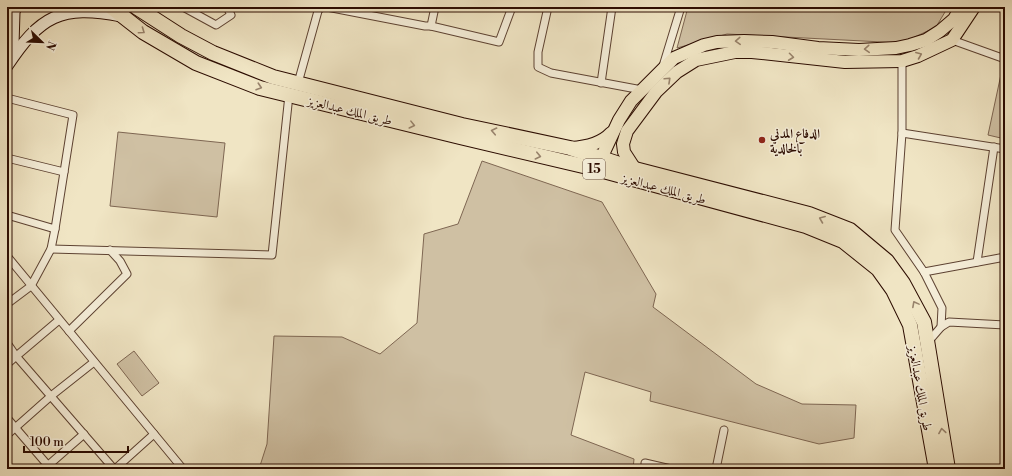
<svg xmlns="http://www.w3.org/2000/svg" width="1012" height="476" font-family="'Libre Bodoni',Amiri,serif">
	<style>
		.green { fill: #cfc0a3; stroke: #7e6652 }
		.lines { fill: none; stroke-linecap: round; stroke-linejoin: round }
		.street-casing { stroke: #5d4232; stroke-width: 9 }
		.secondary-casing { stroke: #2c0c01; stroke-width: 13 }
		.primary-casing { stroke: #2c0c01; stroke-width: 14 }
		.highway-casing { stroke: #2c0c01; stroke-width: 16 }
		.street { stroke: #f5eed9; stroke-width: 7 }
		.secondary { stroke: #f5eed9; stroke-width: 11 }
		.primary { stroke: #f0e5c4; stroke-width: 12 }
		.highway { stroke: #f0e5c4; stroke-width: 14 }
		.oneway { stroke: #98836c }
		.poi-dot { fill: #8f2418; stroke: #f5eed9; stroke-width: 1.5 }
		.labels { text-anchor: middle; stroke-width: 3; stroke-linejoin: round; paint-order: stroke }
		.shield { fill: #f5eed9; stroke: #685042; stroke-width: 1 }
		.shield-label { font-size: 12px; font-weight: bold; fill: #2c0c01 }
		.street-label { font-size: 13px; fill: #2c0c01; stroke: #f5eed9 }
		.poi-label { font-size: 13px; font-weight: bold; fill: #2c0c01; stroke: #f5eed9; text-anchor: start }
	</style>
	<rect width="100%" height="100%" fill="#f0e5c4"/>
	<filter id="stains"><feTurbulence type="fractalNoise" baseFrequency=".005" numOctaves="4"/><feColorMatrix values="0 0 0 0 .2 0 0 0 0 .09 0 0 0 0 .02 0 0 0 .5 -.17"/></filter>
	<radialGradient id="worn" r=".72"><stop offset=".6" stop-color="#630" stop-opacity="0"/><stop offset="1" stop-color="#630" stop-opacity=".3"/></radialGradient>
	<!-- green -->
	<g class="green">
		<polygon points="688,7 948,7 936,27 902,43 727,34 677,48"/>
		<polygon points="1003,65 1005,66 1005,139 988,135"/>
		<polygon points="118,132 225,143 217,217 110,206"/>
		<polygon points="482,161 602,202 656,294 653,307 756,384 802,404 856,405 854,438 819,444 650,401 651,392 585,372 571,435 634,459 633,469 259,469 267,444 274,336 342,337 380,354 417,323 424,234 458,224"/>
		<polygon points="134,351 159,383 142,396 117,364"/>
	</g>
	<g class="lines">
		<!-- street casing -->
		<g class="street-casing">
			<g id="street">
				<polyline points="183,7 216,25 231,15 227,7"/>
				<polyline points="327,7 425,26 431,26 499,42 512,7"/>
				<polyline points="548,7 538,52 538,67 551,73 642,90"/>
				<polyline points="431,26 435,7"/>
				<polyline points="952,40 1005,59"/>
				<polyline points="902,61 902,133 895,230 924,272 942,308 941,327 949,322 1005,325"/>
				<polyline points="663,66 681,7"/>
				<polyline points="298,83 318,11 321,7"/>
				<polyline points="601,83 612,7"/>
				<polyline points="7,98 73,115 55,229 7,215"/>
				<polyline points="902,133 1005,149"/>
				<polyline points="7,158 64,172"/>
				<polyline points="51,249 272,255 289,95"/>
				<polyline points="7,256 183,469"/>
				<polyline points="977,262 994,147"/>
				<polyline points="924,272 1005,257"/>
				<polyline points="7,304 31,286 51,249 55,229"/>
				<polyline points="69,331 127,274 120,261 110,250"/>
				<polyline points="928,342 941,327"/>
				<polyline points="7,343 16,356 114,469"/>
				<polyline points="7,364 59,320"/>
				<polyline points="7,418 51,469"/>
				<polyline points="7,435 51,396 94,362"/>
				<polyline points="44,469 84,434"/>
				<polyline points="115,469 154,434"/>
				<polyline points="645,469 645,463 671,469"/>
				<polyline points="716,469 724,430"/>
			</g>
		</g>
		<!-- secondary casing -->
		<g class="secondary-casing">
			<g id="secondary">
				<polyline points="9,58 13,45 14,12 16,7"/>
				<path d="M7 66C40 16 61 4 121 16"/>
			</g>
		</g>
		<!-- primary casing -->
		<g class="primary-casing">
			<g id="primary">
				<path d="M571 148C586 147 601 144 611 133"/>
				<polyline points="598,165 619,120 631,101 674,58 704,45 717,42 744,41 772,42 818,48 859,50 896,48 910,45 926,40 940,31 954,19 961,7"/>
				<polyline points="635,169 624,152 623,144 627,131 656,92 677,72 696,60 735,52 752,52 845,62 902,61 918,56 952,40 974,7"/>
			</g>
		</g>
		<!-- highway casing -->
		<g class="highway-casing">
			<g id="highway">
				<polyline points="111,7 143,32 196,63 260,88 460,137 596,169 806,226 843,241 878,269 893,290 910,325 936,469"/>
				<polyline points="136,7 181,36 213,53 273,77 462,125 570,148 635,169 809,214 850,230 887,261 903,283 924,322 948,469"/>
			</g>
		</g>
		<!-- street -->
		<use href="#street" class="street"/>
		<!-- secondary -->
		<use href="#secondary" class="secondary"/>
		<!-- primary -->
		<use href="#primary" class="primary"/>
		<!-- highway -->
		<use href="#highway" class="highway"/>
	</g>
	<!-- one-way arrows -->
	<defs><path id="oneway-chevron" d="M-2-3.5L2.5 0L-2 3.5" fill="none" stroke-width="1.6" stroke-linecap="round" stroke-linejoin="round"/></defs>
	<g class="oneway">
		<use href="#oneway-chevron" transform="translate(142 31) rotate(35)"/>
		<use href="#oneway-chevron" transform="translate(738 41) rotate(177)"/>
		<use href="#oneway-chevron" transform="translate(867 49) rotate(176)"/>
		<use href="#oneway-chevron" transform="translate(919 55) rotate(-22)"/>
		<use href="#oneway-chevron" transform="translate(791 57) rotate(7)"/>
		<use href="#oneway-chevron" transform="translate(668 80) rotate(-43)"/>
		<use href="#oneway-chevron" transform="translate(259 87) rotate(18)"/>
		<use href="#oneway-chevron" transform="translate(412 125) rotate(14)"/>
		<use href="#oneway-chevron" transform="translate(494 131) rotate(-168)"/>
		<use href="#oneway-chevron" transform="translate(538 156) rotate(13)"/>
		<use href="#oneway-chevron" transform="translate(822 219) rotate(-158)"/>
		<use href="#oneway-chevron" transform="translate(915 304) rotate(-118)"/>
		<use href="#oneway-chevron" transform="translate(942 431) rotate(-99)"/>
	</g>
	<!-- markers -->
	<circle class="poi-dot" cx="762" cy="140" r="4"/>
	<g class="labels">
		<!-- shield labels -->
		<rect class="shield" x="583" y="159" width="22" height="20" rx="3"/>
		<g class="shield-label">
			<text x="594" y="173">15</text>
		</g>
		<!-- street labels -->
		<g class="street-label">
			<text transform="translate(350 110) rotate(14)" y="5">طريق الملك عبدالعزيز</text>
			<text transform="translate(664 188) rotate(15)" y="5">طريق الملك عبدالعزيز</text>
			<text transform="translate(921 388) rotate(80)" y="5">طريق الملك عبدالعزيز</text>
		</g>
		<!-- poi labels -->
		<g class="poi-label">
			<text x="770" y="138">الدفاع المدني<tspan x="770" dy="15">بالخالدية</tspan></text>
		</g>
	</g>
	<!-- margin -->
	<rect width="1012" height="476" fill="none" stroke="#f0e5c4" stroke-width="24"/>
	<rect x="8" y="8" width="996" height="460" fill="none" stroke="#2c0c01" stroke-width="2"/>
	<rect x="12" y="12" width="988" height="452" fill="none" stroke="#2c0c01"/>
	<!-- north arrow -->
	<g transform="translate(42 42) rotate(113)" stroke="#f5eed9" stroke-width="3" paint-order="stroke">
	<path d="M0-3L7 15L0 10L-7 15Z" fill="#2c0c01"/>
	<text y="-6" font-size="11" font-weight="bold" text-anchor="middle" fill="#2c0c01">N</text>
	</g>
	<!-- scale -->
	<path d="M24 446v6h104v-6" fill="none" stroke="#2c0c01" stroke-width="2"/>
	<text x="30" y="446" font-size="12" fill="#2c0c01" stroke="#f5eed9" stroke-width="3" paint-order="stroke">100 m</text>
	<rect width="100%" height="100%" filter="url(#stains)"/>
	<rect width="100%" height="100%" fill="url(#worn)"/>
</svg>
